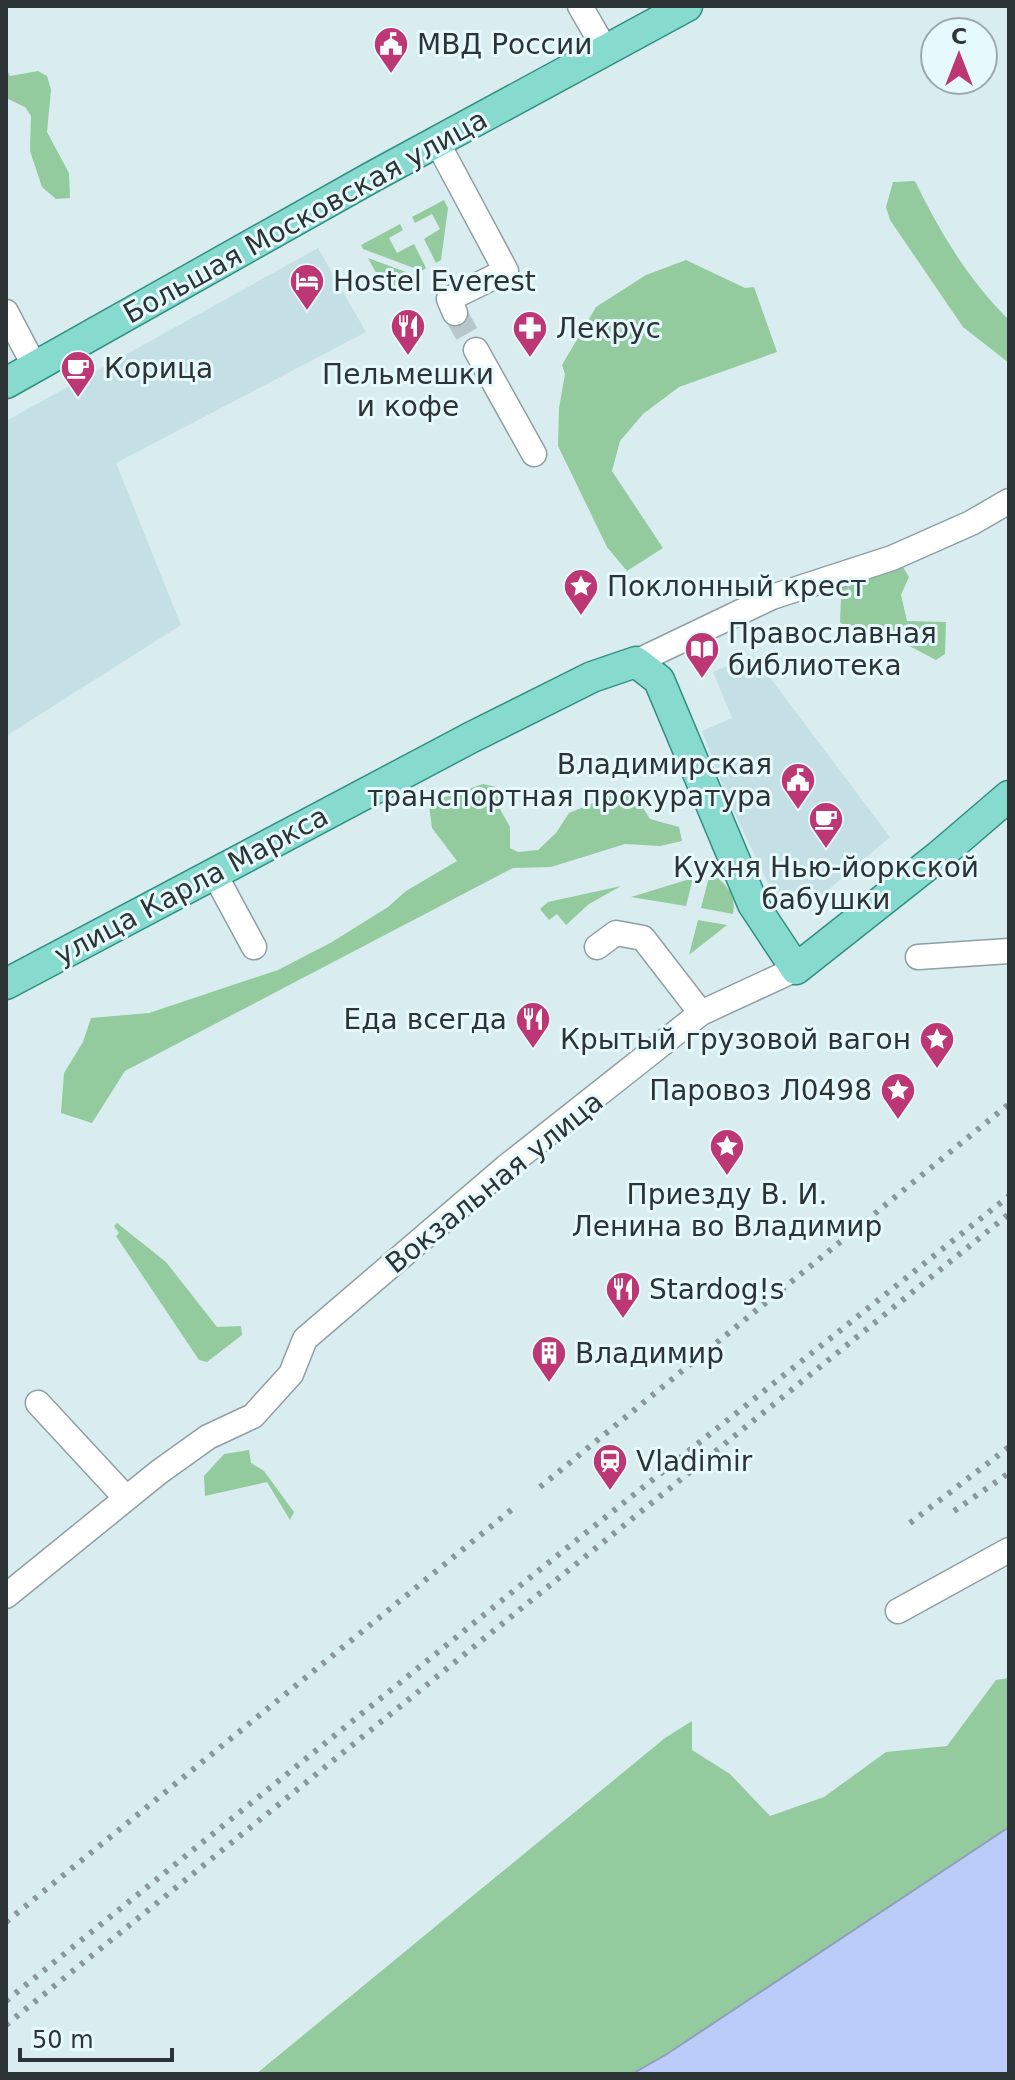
<svg xmlns="http://www.w3.org/2000/svg" width="1015" height="2080" font-family="'DejaVu Sans',sans-serif">
	<style>
		.built { fill: #c4e0e5 }
		.green { fill: #93cb9f }
		.water { fill: #bbccf8; stroke: #909ebe; stroke-width: 2 }
		.lines { fill: none; stroke-linecap: round; stroke-linejoin: round }
		.minor-tunnel { stroke: #b7c7ca; stroke-width: 24; stroke-dasharray: 24 12; stroke-linecap: butt }
		.minor-casing { stroke: #8ea0a3; stroke-width: 27 }
		.major-casing { stroke: #329083; stroke-width: 33 }
		.minor { stroke: #fff; stroke-width: 24 }
		.major { stroke: #86dace; stroke-width: 30 }
		.rail { stroke: #8b989b; stroke-width: 6; stroke-dasharray: 4 8; stroke-linecap: butt }
		.labels { text-anchor: middle; stroke-width: 6; stroke-linejoin: round; paint-order: stroke }
		.poi-label { font-size: 28px; fill: #2d3436; stroke: #e6f9fd; text-anchor: start }
		.street-label { font-size: 28px; fill: #2d3436; stroke: #e6f9fd }
	</style>
	<rect width="100%" height="100%" fill="#d9ecef"/>
	<!-- built -->
	<g class="built">
		<polygon points="318,248 366,332 116,463 181,625 6,736 6,421"/>
		<polygon points="753,655 890,837 806,909 776,899 728,800 702,731 732,718 713,672"/>
	</g>
	<!-- green -->
	<g class="green">
		<polygon points="6,68 10,76 38,71 47,76 51,90 47,132 69,173 70,198 56,199 42,187 30,151 31,116 25,107 6,98"/>
		<path d="M915 181C940 233 968 279 1009 320V363L963 327 890 220 886 207 893 182Z"/>
		<polygon points="444,200 448,208 441,260 436,263 424,239 440,229 432,214 415,223 412,217"/>
		<polygon points="400,224 403,230 389,238 397,253 414,244 426,268 422,271 363,249 361,245"/>
		<polygon points="368,258 414,275 386,291"/>
		<polygon points="686,260 745,288 754,287 777,352 679,387 643,414 620,441 612,471 663,548 627,571 607,547 558,446 559,408 565,374 562,365 596,307 646,275"/>
		<polygon points="893,567 903,567 909,577 901,595 907,621 946,622 945,654 936,660 902,642 846,627 840,622 841,599 832,587"/>
		<polygon points="483,784 496,787 501,811 510,827 510,848 518,852 538,850 556,833 569,813 622,791 635,795 650,819 679,827 682,841 660,846 625,844 551,867 513,868 125,1071 92,1123 61,1113 64,1073 83,1042 91,1018 149,1013 278,970 332,942 388,907 406,891 457,861 432,828 429,806 431,802"/>
		<path d="M710 873C725 882 737 895 733 914L701 908Z"/>
		<polygon points="693,878 686,906 631,897"/>
		<polygon points="621,886 589,904 566,925 557,914 549,920 540,909 548,902"/>
		<polygon points="698,920 727,925 689,955"/>
		<polygon points="117,1223 166,1262 217,1327 241,1326 242,1335 207,1362 199,1360 116,1236 119,1233 114,1226"/>
		<polygon points="249,1450 251,1463 264,1471 294,1512 290,1520 267,1482 205,1496 204,1476 224,1454"/>
		<polygon points="1009,1678 1009,1827 667,2054 632,2074 256,2074 665,1738 692,1721 692,1750 730,1774 770,1816 824,1797 886,1752 947,1746 996,1680"/>
	</g>
	<!-- water -->
	<polygon class="water" points="1009,1827 1009,2074 632,2074 667,2054"/>
	<g class="lines">
		<!-- minor-tunnel -->
		<polyline class="minor-tunnel" points="455,313 476,350"/>
		<!-- minor casing -->
		<g class="minor-casing">
			<g id="minor">
				<polyline points="580,6 606,51"/>
				<polyline points="437,142 506,271 449,299 455,313"/>
				<polyline points="6,312 35,367"/>
				<polyline points="476,350 534,454"/>
				<polyline points="636,662 772,597 892,558 971,523 1009,501"/>
				<polyline points="214,873 254,947"/>
				<polyline points="597,947 616,933 643,938 701,1013"/>
				<polyline points="918,957 1009,951"/>
				<polyline points="38,1403 126,1498"/>
				<polyline points="6,1596 159,1472 208,1437 253,1416 291,1374 305,1339 506,1167 701,1013 796,969"/>
				<polyline points="898,1611 1009,1550"/>
			</g>
		</g>
		<!-- major casing -->
		<g class="major-casing">
			<g id="major">
				<polyline points="6,383 372,177 687,6"/>
				<polyline points="6,984 470,738 592,677 636,662 659,680 753,904 796,969 939,856 1009,796"/>
			</g>
		</g>
		<!-- minor -->
		<use href="#minor" class="minor"/>
		<!-- major -->
		<use href="#major" class="major"/>
		<!-- rail -->
		<g class="rail">
			<polyline points="540,1487 1009,1104"/>
			<polyline points="954,1511 1009,1473"/>
			<polyline points="910,1523 1009,1447"/>
			<polyline points="6,1922 516,1506"/>
			<polyline points="6,2001 558,1555 1009,1196"/>
			<polyline points="6,2025 1009,1214"/>
		</g>
	</g>
	<!-- icons -->
	<defs>
		<g id="civic-pin" transform="scale(1.8)"><path d="M0 17L-7.5 6A9.5 9.5 0 1 1 7.5 6Z" fill="#be3775" stroke="#e6f9fd"/><path d="M-.6-6.5H3V-4.5H.6V-3L4-1V1h2V6H-6V1h2V-1L-.6-3ZM-1.2 2.5V6h2.4V2.5Z" fill="#fff"/></g>
		<g id="hotel-pin" transform="scale(1.8)"><path d="M0 17L-7.5 6A9.5 9.5 0 1 1 7.5 6Z" fill="#be3775" stroke="#e6f9fd"/><path d="M-6-4.5h1.5V1H6V5H4.5V3h-9V5H-6ZM-4 0a1.8 1.8 0 1 1 3.6 0ZM.5 0V-2.5h3Q6-2.5 6 0Z" fill="#fff"/></g>
		<g id="restaurant-pin" transform="scale(1.8)"><path d="M0 17L-7.5 6A9.5 9.5 0 1 1 7.5 6Z" fill="#be3775" stroke="#e6f9fd"/><path d="M-5-6h1v4h1v-4h1v4h1v-4h1v5L-1.5 .5V6h-2V.5L-5-1ZM5-6V6H3V1.5H1.5Q1.5-4 5-6Z" fill="#fff"/></g>
		<g id="pharmacy-pin" transform="scale(1.8)"><path d="M0 17L-7.5 6A9.5 9.5 0 1 1 7.5 6Z" fill="#be3775" stroke="#e6f9fd"/><path d="M-2-6h4v4h4v4h-4v4h-4v-4h-4v-4h4Z" fill="#fff"/></g>
		<g id="cafe-pin" transform="scale(1.8)"><path d="M0 17L-7.5 6A9.5 9.5 0 1 1 7.5 6Z" fill="#be3775" stroke="#e6f9fd"/><path d="M-5.5-4.5H6V0H3Q3 3.5 0 3.5H-2.5Q-5.5 3.5-5.5 0ZM3-3.2v2h1.7v-2ZM-6 4.5H4V6H-6Z" fill="#fff"/></g>
		<g id="sight-pin" transform="scale(1.8)"><path d="M0 17L-7.5 6A9.5 9.5 0 1 1 7.5 6Z" fill="#be3775" stroke="#e6f9fd"/><path d="M0-6L1.8-2.2L6-1.7L2.9 1.2L3.7 5.4L0 3.3L-3.7 5.4L-2.9 1.2L-6-1.7L-1.8-2.2Z" fill="#fff"/></g>
		<g id="library-pin" transform="scale(1.8)"><path d="M0 17L-7.5 6A9.5 9.5 0 1 1 7.5 6Z" fill="#be3775" stroke="#e6f9fd"/><path d="M-6-4Q-3-5.5-.7-3.5V5Q-3 3-6 4ZM6-4Q3-5.5 .7-3.5V5Q3 3 6 4Z" fill="#fff"/></g>
		<g id="building-pin" transform="scale(1.8)"><path d="M0 17L-7.5 6A9.5 9.5 0 1 1 7.5 6Z" fill="#be3775" stroke="#e6f9fd"/><path d="M-4-6H4V6H1V3H-1V6H-4ZM-2.5-4.3h1.7v1.8h-1.7ZM.8-4.3h1.7v1.8H.8ZM-2.5-1h1.7V.8h-1.7ZM.8-1h1.7V.8H.8Z" fill="#fff"/></g>
		<g id="station-pin" transform="scale(1.8)"><path d="M0 17L-7.5 6A9.5 9.5 0 1 1 7.5 6Z" fill="#be3775" stroke="#e6f9fd"/><path d="M-3-6H3Q5-6 5-4V2Q5 4 3 4L4.5 6H3L1.5 4h-3L-3 6H-4.5L-3 4Q-5 4-5 2V-4Q-5-6-3-6ZM-3.5-4v3h7v-3ZM-3.5 1v1.5H-2V1ZM2 1v1.5H3.5V1Z" fill="#fff"/></g>
	</defs>
	<g fill-rule="evenodd">
		<use href="#civic-pin" x="391" y="44"/>
		<use href="#hotel-pin" x="307" y="281"/>
		<use href="#restaurant-pin" x="408" y="326"/>
		<use href="#pharmacy-pin" x="530" y="328"/>
		<use href="#cafe-pin" x="78" y="368"/>
		<use href="#sight-pin" x="581" y="586"/>
		<use href="#library-pin" x="702" y="649"/>
		<use href="#civic-pin" x="798" y="780"/>
		<use href="#cafe-pin" x="826" y="819"/>
		<use href="#restaurant-pin" x="533" y="1019"/>
		<use href="#sight-pin" x="937" y="1039"/>
		<use href="#sight-pin" x="898" y="1090"/>
		<use href="#sight-pin" x="727" y="1146"/>
		<use href="#restaurant-pin" x="623" y="1289"/>
		<use href="#building-pin" x="549" y="1353"/>
		<use href="#station-pin" x="610" y="1461"/>
	</g>
	<g class="labels">
		<!-- poi labels -->
		<g class="poi-label">
			<text x="417" y="54">МВД России</text>
			<text x="333" y="291">Hostel Everest</text>
			<text x="556" y="338">Лекрус</text>
			<text x="104" y="378">Корица</text>
			<text x="408" y="384" text-anchor="middle">Пельмешки<tspan x="408" dy="32">и кофе</tspan></text>
			<text x="607" y="596">Поклонный крест</text>
			<text x="728" y="643">Православная<tspan x="728" dy="32">библиотека</tspan></text>
			<text x="772" y="774" text-anchor="end">Владимирская<tspan x="772" dy="32">транспортная прокуратура</tspan></text>
			<text x="826" y="877" text-anchor="middle">Кухня Нью-йоркской<tspan x="826" dy="32">бабушки</tspan></text>
			<text x="507" y="1029" text-anchor="end">Еда всегда</text>
			<text x="911" y="1049" text-anchor="end">Крытый грузовой вагон</text>
			<text x="872" y="1100" text-anchor="end">Паровоз Л0498</text>
			<text x="727" y="1204" text-anchor="middle">Приезду В. И.<tspan x="727" dy="32">Ленина во Владимир</tspan></text>
			<text x="649" y="1299">Stardog!s</text>
			<text x="575" y="1363">Владимир</text>
			<text x="636" y="1471">Vladimir</text>
		</g>
		<!-- street labels -->
		<g class="street-label">
			<text transform="translate(305 216) rotate(-29)" y="10">Большая Московская улица</text>
			<text transform="translate(191 885) rotate(-28)" y="10">улица Карла Маркса</text>
			<text transform="translate(494 1182) rotate(-39)" y="10">Вокзальная улица</text>
		</g>
	</g>
	<!-- border -->
	<rect width="1015" height="2080" fill="none" stroke="#2d3436" stroke-width="16"/>
	<!-- north arrow -->
	<g transform="translate(959 56)"><circle r="38" fill="#e6f9fd" stroke="#9caaad" stroke-width="2"/>
	<path d="M0-6L14 30L0 20L-14 30Z" fill="#be3775"/>
	<text y="-12" font-size="22" font-weight="bold" text-anchor="middle" fill="#2d3436">С</text>
	</g>
	<!-- scale -->
	<path d="M20 2048v12h152v-12" fill="none" stroke="#2d3436" stroke-width="4"/>
	<text x="32" y="2048" font-size="24" fill="#2d3436" stroke="#e6f9fd" stroke-width="6" paint-order="stroke">50 m</text>
</svg>
